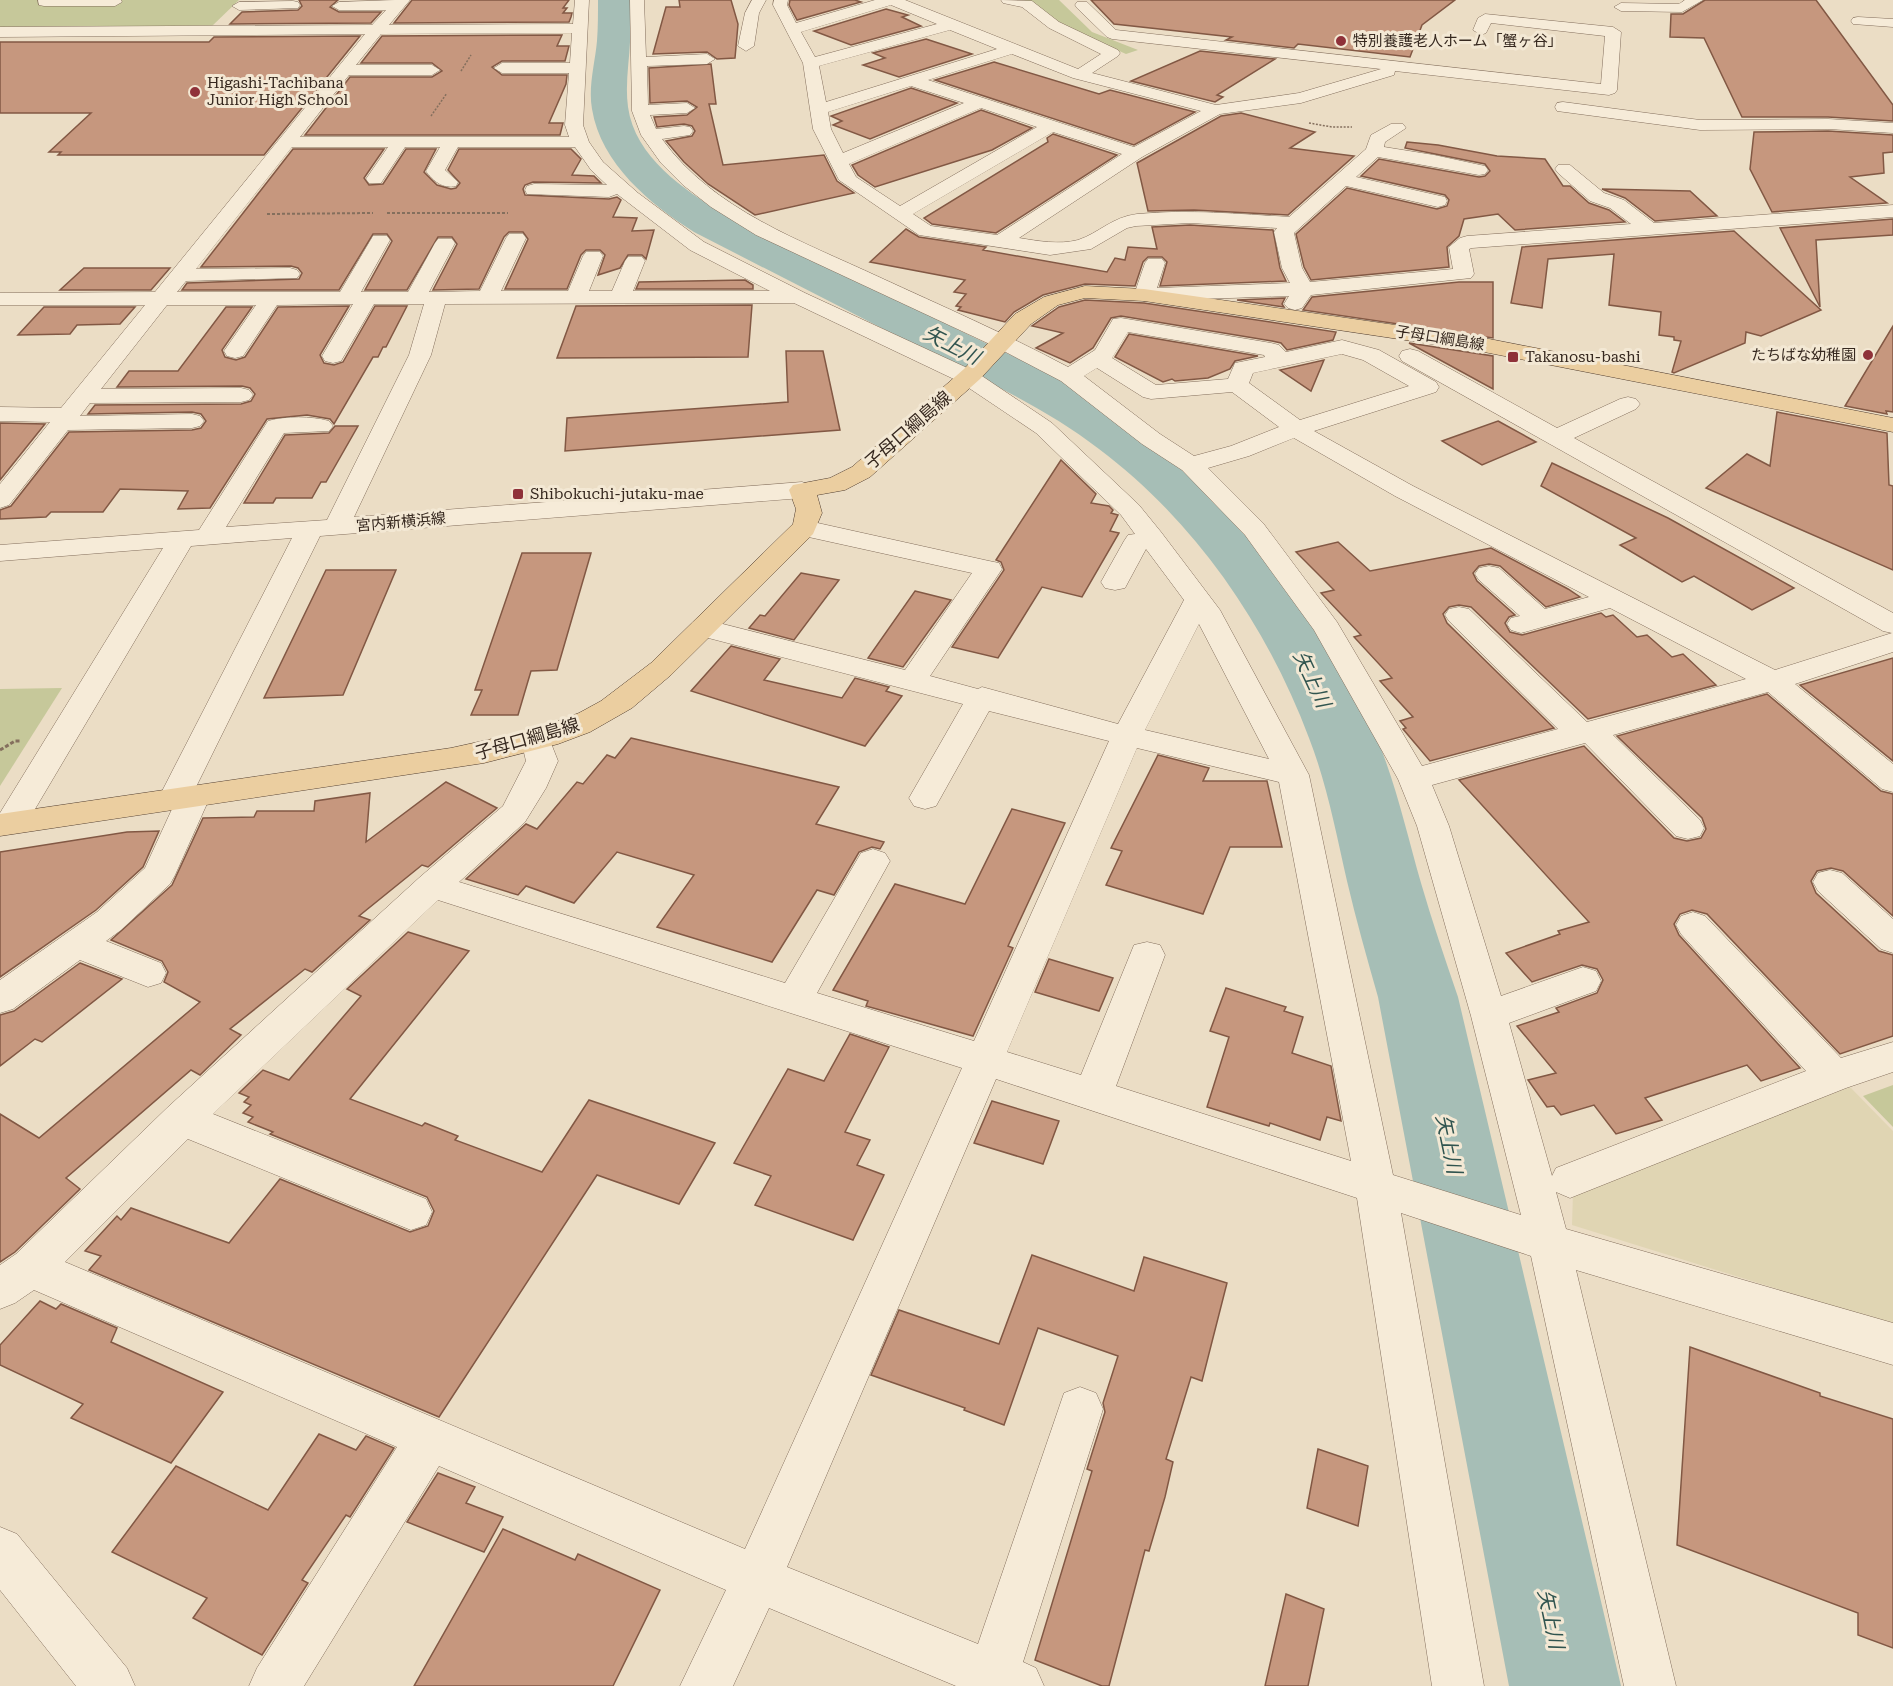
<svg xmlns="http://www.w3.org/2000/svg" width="1893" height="1686" font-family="'Roboto Serif','Noto Sans JP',serif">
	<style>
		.farmland { fill: #e0d5b3 }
		.green { fill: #c6c89a }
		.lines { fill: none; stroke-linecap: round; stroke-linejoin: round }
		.river { fill: #a6beb6; fill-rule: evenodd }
		.building { fill: #c6977e; stroke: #825844; stroke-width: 1.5 }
		.minor-casing { stroke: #846f5d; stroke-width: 1 }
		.major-casing { stroke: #523e30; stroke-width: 1 }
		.path-far2 { stroke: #846f5d; stroke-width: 1.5; stroke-dasharray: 2 1.5; stroke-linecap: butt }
		.path-far1 { stroke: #846f5d; stroke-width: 2; stroke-dasharray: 3 2; stroke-linecap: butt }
		.path { stroke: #846f5d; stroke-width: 3; stroke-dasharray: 4 2; stroke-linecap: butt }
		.minor { fill: #f6ebd8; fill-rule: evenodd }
		.major { fill: #ebcea0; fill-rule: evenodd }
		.poi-dot { fill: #8f3139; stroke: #f3e8d4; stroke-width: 2 }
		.labels { text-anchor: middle; stroke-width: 6; stroke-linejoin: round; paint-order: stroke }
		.far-poi-label { font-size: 15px; fill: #36281f; stroke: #f3e8d4; text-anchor: start }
		.far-street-label { font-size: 15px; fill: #36281f; stroke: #f3e8d4 }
		.street-label { font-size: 18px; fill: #36281f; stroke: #f3e8d4 }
		.water-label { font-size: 20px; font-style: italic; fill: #30544f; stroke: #f3e8d4 }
	</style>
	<rect width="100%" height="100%" fill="#ebddc5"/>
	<!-- farmland -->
	<polygon class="farmland" points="1850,1087 1893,1131 1893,1325 1572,1225 1573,1194"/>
	<!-- green -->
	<g class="green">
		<polygon points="0,0 239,0 211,27 0,29"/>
		<polygon points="1022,0 1059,0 1092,32 1138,50 1126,54 1061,25 1030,2"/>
		<polygon points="62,688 0,786 0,689"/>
		<polygon points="1893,1085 1893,1127 1863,1096"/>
	</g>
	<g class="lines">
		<!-- river -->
		<path class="river" d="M598 0H630C630 14 631 28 630 42 629 63 625 85 628 107 635 157 684 190 724 214 806 254 887 295 969 335 1027 363 1087 390 1139 428 1243 506 1324 618 1376 736 1396 784 1407 834 1421 883 1432 921 1445 959 1458 997L1621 1686H1509L1378 997C1367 958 1356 920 1347 881 1336 833 1327 784 1309 738 1267 626 1195 521 1099 449 1047 409 986 381 928 352 850 312 772 272 694 232 650 204 601 164 592 109 588 87 595 63 597 41 598 28 598 14 598 0Z"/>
	</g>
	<!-- building -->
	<g class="building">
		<polygon points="299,0 338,0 330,7 339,12 381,12 371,23 230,24 242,12 298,10 302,6"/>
		<polygon points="412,0 569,0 563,8 567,8 563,13 572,13 571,17 569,22 394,23"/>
		<polygon points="679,0 731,0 738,24 735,58 717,59 707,52 653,54 666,7 680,7"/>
		<polygon points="790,0 855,0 861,2 797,20 789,5"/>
		<polygon points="1091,0 1455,0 1422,25 1410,57 1298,44 1294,48 1226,40 1232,37 1114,24"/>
		<polygon points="1705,0 1816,0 1893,105 1893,121 1828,117 1742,117 1704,38 1670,37 1671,14 1683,14"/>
		<polygon points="886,9 908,15 902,17 921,26 851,45 814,31"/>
		<polygon points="562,35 557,46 569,46 565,61 502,61 492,67 502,75 567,75 566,84 549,123 563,123 560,135 305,135 350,77 432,77 442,71 432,63 361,63 382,36"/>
		<polygon points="360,36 264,155 58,155 61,152 49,152 91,113 0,113 0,42 209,42 214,37"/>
		<polygon points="926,39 972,54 899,77 863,65 885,58 873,53"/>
		<polygon points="1200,51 1275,59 1217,95 1223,97 1215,102 1131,81"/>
		<polygon points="994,62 1099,94 1110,90 1195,112 1134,145 935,80"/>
		<polygon points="711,64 716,104 709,104 723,165 824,155 837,181 854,193 755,215 708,184 684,162 666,141 692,136 695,131 692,126 684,124 657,127 654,117 687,115 697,107 687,101 650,103 649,68"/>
		<polygon points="911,88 957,103 870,139 833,125 842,121 831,116"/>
		<polygon points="981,110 1032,128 992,150 875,187 858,175 852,165"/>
		<polygon points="1241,113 1315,132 1290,148 1354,156 1288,215 1194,210 1148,211 1137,163 1221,116"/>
		<polygon points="1828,131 1893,135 1893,152 1883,153 1884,173 1850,177 1887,203 1772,212 1750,169 1754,132"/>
		<polygon points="1053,134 1117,155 996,233 932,224 924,218 1048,142 1047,138"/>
		<polygon points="1407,142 1438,145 1497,156 1545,159 1563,186 1570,186 1589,203 1609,210 1625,222 1515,230 1498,214 1464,219 1459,236 1447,247 1449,267 1311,280 1304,267 1296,234 1347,188 1437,209 1447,206 1449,200 1445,195 1361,176 1379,159 1479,177 1485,176 1490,171 1485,164 1405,148"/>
		<polygon points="293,149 384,149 364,178 369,185 383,184 406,149 436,149 424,172 437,185 451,189 456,188 460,183 448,170 459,149 571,149 581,159 572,175 594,176 601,183 533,182 525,185 523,189 525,195 609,199 617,197 621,200 613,217 637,218 632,231 654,230 646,259 642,255 628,255 620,268 598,275 605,255 600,250 586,250 581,255 567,289 505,289 528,239 523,232 509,232 504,237 479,289 433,290 457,244 452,237 438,237 407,290 365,290 392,241 387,234 373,234 339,290 182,290 187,283 299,279 302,273 298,268 291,266 201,267"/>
		<polygon points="1602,189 1690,191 1717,216 1655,221 1625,198"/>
		<polygon points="1893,219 1893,235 1816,240 1820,307 1780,228"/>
		<polygon points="1190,225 1273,230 1280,268 1286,281 1160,286 1167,262 1162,257 1148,257 1143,262 1135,286 1085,284 1043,295 1014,312 1005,322 958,310 961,307 956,306 966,294 954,292 965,280 870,262 906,229 919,237 986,247 983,250 1107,272 1115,258 1125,260 1128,247 1157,249 1152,227"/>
		<polygon points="1734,231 1821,310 1761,336 1746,332 1745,343 1674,373 1672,372 1681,341 1674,340 1674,337 1659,335 1661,312 1609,305 1614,254 1548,259 1542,308 1511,303 1522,247"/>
		<polygon points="84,268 170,268 151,290 60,290"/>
		<polygon points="745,280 753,285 753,289 636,289 639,282"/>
		<polygon points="1459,282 1493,282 1493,338 1303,310 1312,297"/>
		<polygon points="1285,298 1282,304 1284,307 1237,300"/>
		<polygon points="1085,300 1144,303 1336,332 1333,340 1287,350 1281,343 1272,341 1121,316 1111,318 1093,348 1070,363 1036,348 1063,333 1032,326 1059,307"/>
		<polygon points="752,305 748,357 557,358 576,306"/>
		<polygon points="349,306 320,355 324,363 334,365 343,362 375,306 407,306 386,347 383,347 378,357 373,357 334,424 330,419 307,415 267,419 210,508 178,509 188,491 120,489 103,512 51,512 46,517 0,519 0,510 11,506 69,432 192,430 201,428 206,421 201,414 192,412 88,414 95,405 241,404 251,401 255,394 250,388 242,386 117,387 129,371 178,371 226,307 252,307 222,350 225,357 236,360 245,357 278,307"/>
		<polygon points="44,307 135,307 120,324 77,325 70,334 18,335"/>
		<polygon points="1893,326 1893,412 1886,411 1887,414 1845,406"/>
		<polygon points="1129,334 1258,356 1235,361 1230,369 1208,378 1175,381 1172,379 1163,382 1115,357"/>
		<polygon points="1409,343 1493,356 1493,389"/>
		<polygon points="786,351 823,351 840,430 565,451 567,418 788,402"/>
		<polygon points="1324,360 1311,391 1280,370"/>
		<polygon points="1777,412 1887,433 1889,485 1893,486 1893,570 1706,488 1747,454 1770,466"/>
		<polygon points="1498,421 1536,442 1482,465 1442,441"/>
		<polygon points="0,423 45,424 0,480"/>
		<polygon points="335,426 358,426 326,482 321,482 312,498 276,498 273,503 244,503 285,435 329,433"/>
		<polygon points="1061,460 1096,494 1091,503 1109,506 1113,510 1111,513 1118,515 1110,531 1119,533 1082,597 1042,587 998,658 952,647 1004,570 1001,562 996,560"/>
		<polygon points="1552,463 1668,518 1794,588 1752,610 1694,576 1682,582 1620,545 1636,538 1541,486"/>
		<polygon points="1338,542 1370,571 1491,548 1568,589 1580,597 1546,607 1500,566 1489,564 1479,566 1473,573 1477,581 1515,615 1509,617 1505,623 1510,632 1522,635 1601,613 1606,617 1613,615 1637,637 1647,635 1672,657 1683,654 1716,685 1588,719 1471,607 1459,605 1449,607 1443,614 1447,623 1554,728 1430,761 1403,729 1406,728 1400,721 1413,717 1380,681 1392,678 1354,637 1361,635 1321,593 1334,590 1296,552"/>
		<polygon points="522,553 591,553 557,670 531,671 518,715 471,715 482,690 475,690"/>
		<polygon points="326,570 396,570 343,695 264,698"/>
		<polygon points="801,573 839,580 794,640 749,628 760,615 765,616"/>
		<polygon points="915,591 951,600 903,667 868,658"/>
		<polygon points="731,646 780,659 764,680 842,698 855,678 889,687 886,691 902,696 865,746 691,691"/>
		<polygon points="1893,658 1893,761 1800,685"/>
		<polygon points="1767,694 1881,791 1893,794 1893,916 1843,871 1831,868 1817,871 1811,881 1816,893 1879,951 1893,955 1893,1036 1840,1054 1707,914 1692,910 1680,914 1674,924 1679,935 1800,1068 1761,1081 1747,1065 1645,1098 1662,1120 1616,1134 1594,1105 1561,1115 1554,1106 1547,1107 1528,1080 1556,1073 1517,1026 1559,1012 1556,1008 1597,993 1603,980 1597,969 1582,965 1532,982 1506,953 1560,934 1558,931 1589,922 1459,780 1584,746 1674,838 1687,841 1701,838 1706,829 1702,818 1617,736"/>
		<polygon points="631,738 839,787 816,824 884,842 880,849 872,847 859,852 834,895 817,890 772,962 657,927 694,875 617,852 574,903 526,886 518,895 466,879 526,824 537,829 577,782 583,784 607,755 615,758"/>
		<polygon points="1158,755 1209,768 1203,781 1267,781 1282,847 1230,847 1203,914 1106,885 1122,851 1111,848"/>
		<polygon points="446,782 497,808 428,867 422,865 359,916 370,920 312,972 305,969 230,1029 241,1035 200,1075 191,1070 66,1178 80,1189 15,1252 0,1262 0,1114 39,1138 200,1002 164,982 168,972 162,961 111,940 172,885 203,818 254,817 257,811 314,811 315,801 370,793 366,842"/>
		<polygon points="1012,809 1065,823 1008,946 1013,948 973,1036 866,1006 868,1001 833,990 895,884 965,904"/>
		<polygon points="159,831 143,867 96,910 0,977 0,852 127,832"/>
		<polygon points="408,932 469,951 350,1099 422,1126 425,1123 458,1136 455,1140 542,1172 589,1100 715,1143 679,1204 597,1175 439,1417 89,1270 101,1256 85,1251 117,1216 121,1220 131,1208 229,1243 280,1179 410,1232 428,1226 434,1211 427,1197 270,1134 273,1132 248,1122 253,1117 243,1113 251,1105 244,1102 249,1097 239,1093 263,1070 289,1080 361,996 347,989"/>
		<polygon points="1049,959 1113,978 1099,1011 1035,992"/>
		<polygon points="80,963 122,979 42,1042 35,1039 0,1066 0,1015 14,1011"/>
		<polygon points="1226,988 1286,1007 1284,1011 1303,1017 1292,1053 1331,1066 1341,1121 1327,1117 1320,1140 1270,1123 1269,1126 1207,1107 1229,1037 1210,1031"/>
		<polygon points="850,1034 889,1047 845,1132 870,1140 857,1165 884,1175 853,1240 755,1205 771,1176 734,1163 788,1069 824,1081"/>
		<polygon points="992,1101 1059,1121 1043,1164 974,1143"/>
		<polygon points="1032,1255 1134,1291 1144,1257 1227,1283 1202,1381 1191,1377 1166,1459 1173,1462 1165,1497 1149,1551 1145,1550 1109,1686 1102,1686 1035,1660 1092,1471 1087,1469 1105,1412 1103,1403 1118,1356 1038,1328 1004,1425 964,1410 965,1408 871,1375 899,1310 999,1344"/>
		<polygon points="40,1301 56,1309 61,1304 117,1328 111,1342 223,1392 171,1463 71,1418 83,1404 0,1365 0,1345"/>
		<polygon points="1690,1347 1820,1393 1820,1396 1893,1419 1893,1648 1858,1635 1858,1613 1677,1545"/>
		<polygon points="319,1434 356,1450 366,1436 394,1448 350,1517 346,1515 302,1580 308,1583 262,1655 193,1618 207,1598 112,1552 176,1466 268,1510"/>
		<polygon points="1318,1449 1368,1466 1358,1526 1307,1508"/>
		<polygon points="438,1473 475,1487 466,1503 503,1517 484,1552 407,1522"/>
		<polygon points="503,1529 575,1560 578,1554 660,1590 613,1686 414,1686"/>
		<polygon points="1286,1594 1324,1609 1308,1686 1265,1686"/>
	</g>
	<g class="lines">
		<!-- minor casing -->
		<g class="minor-casing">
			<g id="minor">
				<polygon points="38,0 121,0 122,2 115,6 44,6 39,5"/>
				<path d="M395 0H410L389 25 573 24 575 0H589L583 125 589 142 603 162 638 193 704 242 805 293 976 372 1052 423 1139 505 1161 532 1220 610 1309 775 1393 1175 1521 1215 1471 1016 1417 826 1398 779 1314 630 1245 535 1182 470 1142 444 1061 381 996 347 756 235 711 207 683 185 661 163 641 135 632 111 630 0H644L646 57 707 54 715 59 707 64 647 66 648 105 687 103 695 108 687 113 650 115 656 129 684 126 690 127 693 131 690 135 662 139C713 210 802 241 879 277 942 306 1006 334 1068 367L1095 350 1113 319 1121 318 1271 343 1279 345 1286 352 1342 340 1379 350 1436 382 1439 387 1436 392 1314 431 1413 486 1775 670 1892 633 1883 631 1402 361 1399 356 1402 351 1410 349 1418 351 1557 428 1620 399 1628 397 1636 399 1640 404 1636 409 1574 438 1893 613V652L1795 684 1893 764V792L1882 789 1768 692 1613 735 1700 820 1704 828 1700 836 1688 839 1676 836 1585 743 1432 785 1449 826 1501 996 1583 967 1596 971 1601 981 1596 991 1509 1023 1552 1176 1556 1168 1806 1071 1681 934 1676 925 1681 916 1693 912 1705 916 1841 1058 1893 1042V1072L1846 1088 1570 1198 1556 1192 1566 1229 1893 1323V1365L1576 1270 1676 1686H1624L1531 1256 1401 1213 1484 1686H1432L1357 1198 996 1079 787 1567 978 1644 1064 1393 1080 1387 1096 1393 1103 1409 1023 1662 1036 1668 1044 1686H956L769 1608 733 1686H680L726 1590 439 1466 304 1686H249L257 1668 397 1447 34 1290 15 1303 0 1309V1265L16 1254 168 1107 420 877 503 806 526 761 521 740 525 733 536 730 547 733 558 761 546 788 525 822 459 882 785 983 861 853 873 849 885 853 890 861 817 993 974 1041 1109 741 989 711 936 806 925 809 914 806 909 798 963 704 693 634 689 628 693 622 703 619 905 670 972 573 795 534 791 528 795 522 804 520 989 561 999 563 1002 569 930 676 978 689 982 687 1118 724 1184 600 1146 549 1125 588 1115 590 1105 588 1101 582 1124 541 1128 535 1135 534 1121 515 1036 433 960 382 794 303 445 304 431 355 354 517 802 482 811 485 815 490 811 495 802 498 320 536 196 787 205 789 210 797 175 875 170 884 121 930 106 941 161 963 166 973 161 983 148 987 80 960 13 1009 0 1013V980L97 912 145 868 172 809 163 807 158 799 292 538 191 546 22 831 10 834 0 831V813L163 548 0 561V545L199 530 268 421C286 416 311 416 329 421L333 426 329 431 284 433 226 527 327 520 409 355 424 304H374L341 361 333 363 325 361 322 356 353 304 277 305 243 356 235 358 227 356 224 351 256 305H167L101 389 241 388 249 390 253 395 249 400 241 402 90 403 80 416 192 414 200 416 204 421 200 426 192 428 68 430 9 505 0 508V484L50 422 0 421V407L61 408 145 305H0V293L155 292 365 34 0 37V27L372 25 386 10H339L332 6 339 2ZM572 33 570 63H502L494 68 502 73H569L565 125 569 137H300L349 75H432L440 70 432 65H356L381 34ZM292 147H388L366 179 369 183H381L405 147H440L426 171C433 181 443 189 456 186L458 182 445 170 458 147H575L591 170 607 185 534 184 527 186 525 190 527 194 609 197 617 194 690 250 770 291H633L645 261 642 257H628L625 261 612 291H589L603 256 600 252H586L583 256 568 291H501L526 238 523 234H509L506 238 480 291 429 292 455 243 452 239H438L435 243 408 292H361L390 240 387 236H373L340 292H177L186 281 297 278 300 274 297 270 290 268 196 269ZM1128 332 1264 355 1265 357 1235 363 1228 379 1156 385 1112 358ZM1342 354 1363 360 1409 386 1300 420 1249 383 1253 373ZM1097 368 1143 397 1151 399 1232 392 1279 427 1231 446 1194 456 1160 434 1084 376ZM1294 438 1395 496 1589 597 1545 609 1499 568 1489 566 1479 568 1475 574 1479 580 1520 616 1511 618 1507 624 1511 630 1521 633 1610 608 1746 679 1587 722 1469 609 1459 607 1449 609 1445 615 1449 621 1558 729 1422 766 1337 622 1263 523 1208 468 1249 456ZM1199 624 1269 759 1145 730ZM1137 748 1279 782 1351 1161 1116 1086 1165 955 1160 945 1147 942 1134 945 1081 1075 1007 1052ZM438 900 962 1068 745 1549 65 1262 188 1139 411 1230 426 1225 432 1212 426 1199 213 1114Z"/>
				<polygon points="752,0 766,0 759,13 754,46 746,51 738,46 745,13"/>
				<path d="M774 0H788L787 5 796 23 875 0H905L1078 69 1101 54 1049 28 1022 7 1003 3 1001 0 1032 1 1059 22 1118 50 1120 53 1118 56 1092 73 1216 105 1299 93 1381 69 1112 39 1107 37 1077 8 1075 5 1077 2H1087L1116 30 1601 84 1605 36 1491 23 1486 33 1481 35 1473 30 1478 18 1485 14 1613 27 1621 32 1617 90 1615 93 1609 95 1395 71 1394 75 1301 103 1220 114 1142 157 1019 238C1038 241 1059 245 1078 240 1099 233 1112 217 1137 214 1188 209 1239 214 1289 217L1366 149 1371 135 1391 124H1403L1406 128 1385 142 1384 147 1434 155 1485 166 1488 170 1485 174 1479 175 1378 157 1356 177 1445 197 1447 201 1445 205 1438 207 1346 186 1294 233 1302 268 1310 282 1453 269 1449 247 1460 238 1467 236 1631 224 1610 208 1590 201 1558 173 1555 169 1558 165H1570L1604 193 1624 200 1654 223 1893 205V217L1472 248 1469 249 1474 274 1471 278 1311 295 1302 308 1295 310 1288 308 1284 304 1289 296 1144 301 1137 299 1134 295 1145 263 1148 259H1162L1165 263 1157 288 1290 283 1282 268 1274 232 1277 228 1190 223 1136 226 1127 228 1091 249 1050 255 919 235 839 180 813 129 803 63 773 5ZM891 5 937 24 815 57 801 32ZM950 30 997 49 826 102 819 66ZM1012 54 1073 78 1201 111 1134 147 928 80ZM911 86 964 103 843 153 831 129 828 112ZM981 108 1037 127 900 206 856 177 849 164ZM1053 132 1122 154 997 235 931 226 913 214Z"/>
				<polygon points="1685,0 1703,0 1682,12 1621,11 1614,7 1621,3 1679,4"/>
				<polygon points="293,1 298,2 300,5 298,8 239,10 232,6 239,2"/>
				<polygon points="1858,17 1893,19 1893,27 1853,24 1851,21 1853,18"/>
				<polygon points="1563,102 1700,120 1828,119 1893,123 1893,133 1828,129 1700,130 1557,111 1555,107 1557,103"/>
				<polygon points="1830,870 1842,873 1893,919 1893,953 1881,949 1818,891 1813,882 1818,873"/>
				<polygon points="0,1527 17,1534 127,1668 135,1686 76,1686 0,1590"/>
			</g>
		</g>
		<!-- major casing -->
		<g class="major-casing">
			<polygon id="major" points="1085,286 1144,289 1479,337 1893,418 1893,432 1479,351 1144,301 1085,298 1058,305 1031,324 980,379 870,477 845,490 817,495 822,513 813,534 671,675 632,708 590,732 558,744 484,763 0,836 0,814 451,748 537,729 579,713 601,701 651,663 793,524 796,509 789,490 793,485 830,478 852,467 964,369 1015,314 1044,297"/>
		</g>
		<!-- path-far2 -->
		<g class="path-far2">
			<polyline points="461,71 471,55"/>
			<polyline points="431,116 447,93"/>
			<polyline points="1309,123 1332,127 1352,127"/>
		</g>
		<!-- path-far1 -->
		<g class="path-far1">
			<polyline points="387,213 508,213"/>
			<polyline points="267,214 373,213"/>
		</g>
		<!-- path -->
		<polyline class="path" points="0,750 15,741 21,741"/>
		<!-- minor -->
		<use href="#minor" class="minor"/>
		<!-- major -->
		<use href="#major" class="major"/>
	</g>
	<!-- markers -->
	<g class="poi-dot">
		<circle cx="1341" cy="41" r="6"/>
		<circle cx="195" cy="92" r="6"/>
		<circle cx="1868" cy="355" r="6"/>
		<rect x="1507" y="351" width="12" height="12" rx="3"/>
		<rect x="512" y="488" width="12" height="12" rx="3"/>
	</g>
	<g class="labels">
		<!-- far-poi labels -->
		<g class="far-poi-label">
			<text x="1353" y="46">特別養護老人ホーム「蟹ヶ谷」</text>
			<text x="207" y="88">Higashi-Tachibana<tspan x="207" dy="17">Junior High School</tspan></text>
			<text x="1856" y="360" text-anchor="end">たちばな幼稚園</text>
			<text x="1525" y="362">Takanosu-bashi</text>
			<text x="530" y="499">Shibokuchi-jutaku-mae</text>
		</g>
		<!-- far-street labels -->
		<g class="far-street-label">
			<text transform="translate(1440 338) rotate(9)" y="5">子母口綱島線</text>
			<text transform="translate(401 522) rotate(-5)" y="5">宮内新横浜線</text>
		</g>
		<!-- street labels -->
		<g class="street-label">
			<text transform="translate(908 430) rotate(-41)" y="6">子母口綱島線</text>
			<text transform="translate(527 739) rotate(-16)" y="6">子母口綱島線</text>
		</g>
		<!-- water labels -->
		<g class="water-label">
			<text transform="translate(952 345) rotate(27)" y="7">矢上川</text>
			<text transform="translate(1312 679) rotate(65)" y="7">矢上川</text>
			<text transform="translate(1449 1144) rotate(78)" y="7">矢上川</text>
			<text transform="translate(1551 1619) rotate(78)" y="7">矢上川</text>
		</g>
	</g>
</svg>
